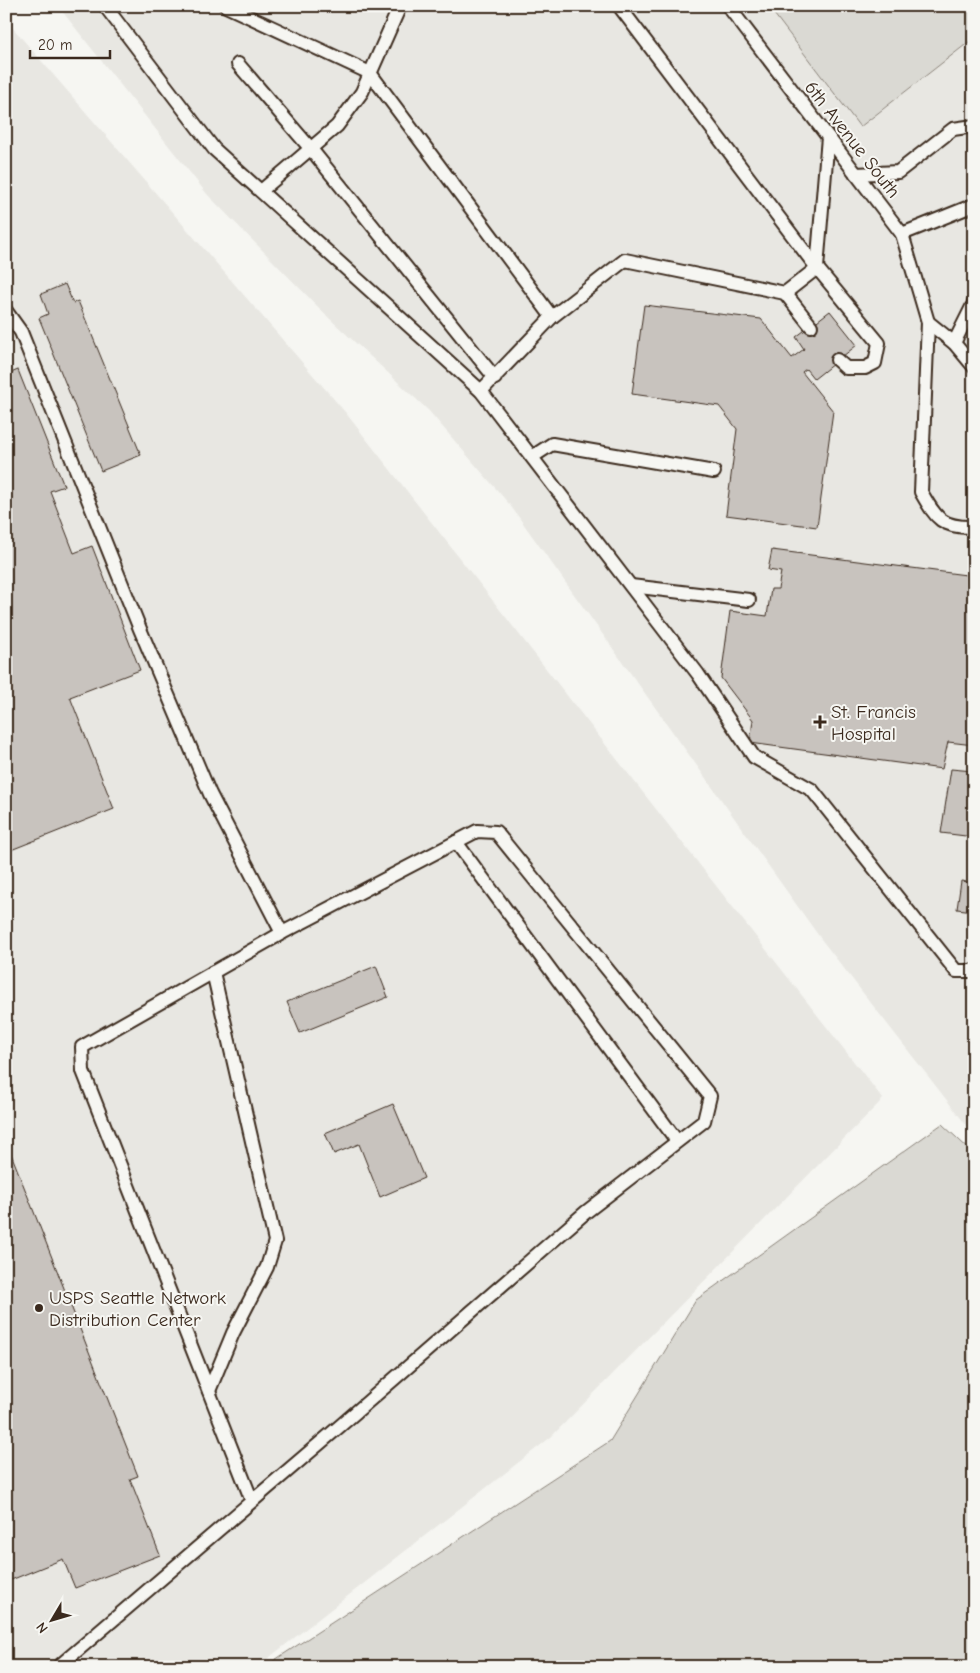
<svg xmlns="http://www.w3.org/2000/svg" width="980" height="1673" font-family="'Comic Neue',sans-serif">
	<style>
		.built { fill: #e8e7e2 }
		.green { fill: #dad9d3; stroke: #8a8278 }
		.building { fill: #c8c3be; stroke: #3b2a1e }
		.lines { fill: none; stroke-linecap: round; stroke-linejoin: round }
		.lane-casing { stroke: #3b2a1e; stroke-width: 16 }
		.lane { stroke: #f6f6f2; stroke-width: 12 }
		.poi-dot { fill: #3b2a1e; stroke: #f6f6f2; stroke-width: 2 }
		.labels { text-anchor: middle; stroke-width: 4; stroke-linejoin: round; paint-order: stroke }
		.street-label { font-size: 19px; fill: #3b2a1e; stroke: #f6f6f2 }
		.poi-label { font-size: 19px; fill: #3b2a1e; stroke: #f6f6f2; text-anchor: start }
	</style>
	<rect width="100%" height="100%" fill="#f6f6f2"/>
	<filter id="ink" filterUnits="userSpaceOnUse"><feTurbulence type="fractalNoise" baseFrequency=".02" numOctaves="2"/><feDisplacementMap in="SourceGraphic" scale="10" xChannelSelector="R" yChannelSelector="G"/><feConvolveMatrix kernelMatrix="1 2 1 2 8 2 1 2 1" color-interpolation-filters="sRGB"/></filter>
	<g filter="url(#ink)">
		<!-- built -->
		<g class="built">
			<polygon points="58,6 768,6 860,127 974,38 974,1135 821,939 510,505 428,410 330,319 207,194"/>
			<polygon points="6,20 345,412 883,1099 551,1437 257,1667 6,1667"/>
		</g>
		<!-- green -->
		<g class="green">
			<polygon points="768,6 974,6 974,38 860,127"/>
			<polygon points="942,1124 974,1154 974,1667 264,1667 610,1441 696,1300"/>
		</g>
		<!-- building -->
		<g class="building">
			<polygon points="65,284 73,303 78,301 141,455 101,471 39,318 48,314 41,294"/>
			<polygon points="644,305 761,319 792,358 804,349 796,337 830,311 857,345 814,379 806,369 802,372 833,411 817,527 726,515 737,429 719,406 632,394"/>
			<polygon points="18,370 64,486 50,491 74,553 92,546 140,670 70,697 114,809 6,852 6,375"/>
			<polygon points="772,550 974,576 974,745 948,742 942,769 750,743 753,720 721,678 730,611 767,616 771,589 778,589 781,572 768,570"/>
			<polygon points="974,768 974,837 941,833 951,769 973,771"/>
			<polygon points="961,881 974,883 974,911 957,909"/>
			<polygon points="376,966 388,997 300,1033 287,1002"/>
			<polygon points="393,1104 424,1178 380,1197 359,1144 334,1154 325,1133"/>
			<polygon points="6,1141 138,1476 130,1479 160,1555 75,1588 63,1559 6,1582"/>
		</g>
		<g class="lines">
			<!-- lane casing -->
			<g class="lane-casing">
				<g id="lane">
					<polyline points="105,6 214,149 481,391 698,674 754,757 812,790 956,971 974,971"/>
					<polyline points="226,6 370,73 552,317"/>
					<polyline points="619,6 817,268 879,343 875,363 865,368 846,368 837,360"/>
					<polyline points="728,6 902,234 974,205"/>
					<polyline points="238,64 311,149 495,378"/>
					<polyline points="856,174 898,172 953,129 974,126"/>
					<polyline points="261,191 337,126 362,92 400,6"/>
					<path d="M902 234 928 322 921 492C936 518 941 528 974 527"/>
					<polyline points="785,293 811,326"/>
					<polyline points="6,311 21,332 140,629 210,794 282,933"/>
					<polyline points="928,322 954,343 974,367"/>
					<polyline points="954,343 974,303"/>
					<polyline points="481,391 552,317 625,260 785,293 817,268 828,137"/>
					<polyline points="532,457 552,444 714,472"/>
					<polyline points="631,586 749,600"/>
					<polyline points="456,842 677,1141"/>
					<polyline points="209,1391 233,1333 267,1267 275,1241 213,972"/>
					<polyline points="58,1667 340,1426 586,1212 704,1121 710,1096 496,832 477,831 282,933 82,1047 83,1071 252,1501"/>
				</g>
			</g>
			<!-- lane -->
			<use href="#lane" class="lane"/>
		</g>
	</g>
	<!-- markers -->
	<g class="poi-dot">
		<path d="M817.5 714.5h5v5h5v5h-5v5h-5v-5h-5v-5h5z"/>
		<circle cx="39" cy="1308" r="5"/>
	</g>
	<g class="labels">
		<!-- street labels -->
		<g class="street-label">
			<text transform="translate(853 139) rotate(52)" y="7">6th Avenue South</text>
		</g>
		<!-- poi labels -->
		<g class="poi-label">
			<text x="831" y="718">St. Francis<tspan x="831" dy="22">Hospital</tspan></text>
			<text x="49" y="1304">USPS Seattle Network<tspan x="49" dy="22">Distribution Center</tspan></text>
		</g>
	</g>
	<!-- margin -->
	<rect width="980" height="1673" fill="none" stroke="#f6f6f2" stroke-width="25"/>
	<rect x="12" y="12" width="955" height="1648" fill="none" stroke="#3b2a1e" stroke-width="2" filter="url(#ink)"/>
	<!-- north arrow -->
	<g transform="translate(52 1620) rotate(232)" stroke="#f6f6f2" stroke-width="4" paint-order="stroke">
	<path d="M0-4L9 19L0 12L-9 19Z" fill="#3b2a1e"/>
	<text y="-8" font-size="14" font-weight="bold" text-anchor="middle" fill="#3b2a1e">N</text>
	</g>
	<!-- scale -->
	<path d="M30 50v8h80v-8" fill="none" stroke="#3b2a1e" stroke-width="2.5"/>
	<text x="38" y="50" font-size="15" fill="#3b2a1e" stroke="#f6f6f2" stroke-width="4" paint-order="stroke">20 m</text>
</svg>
